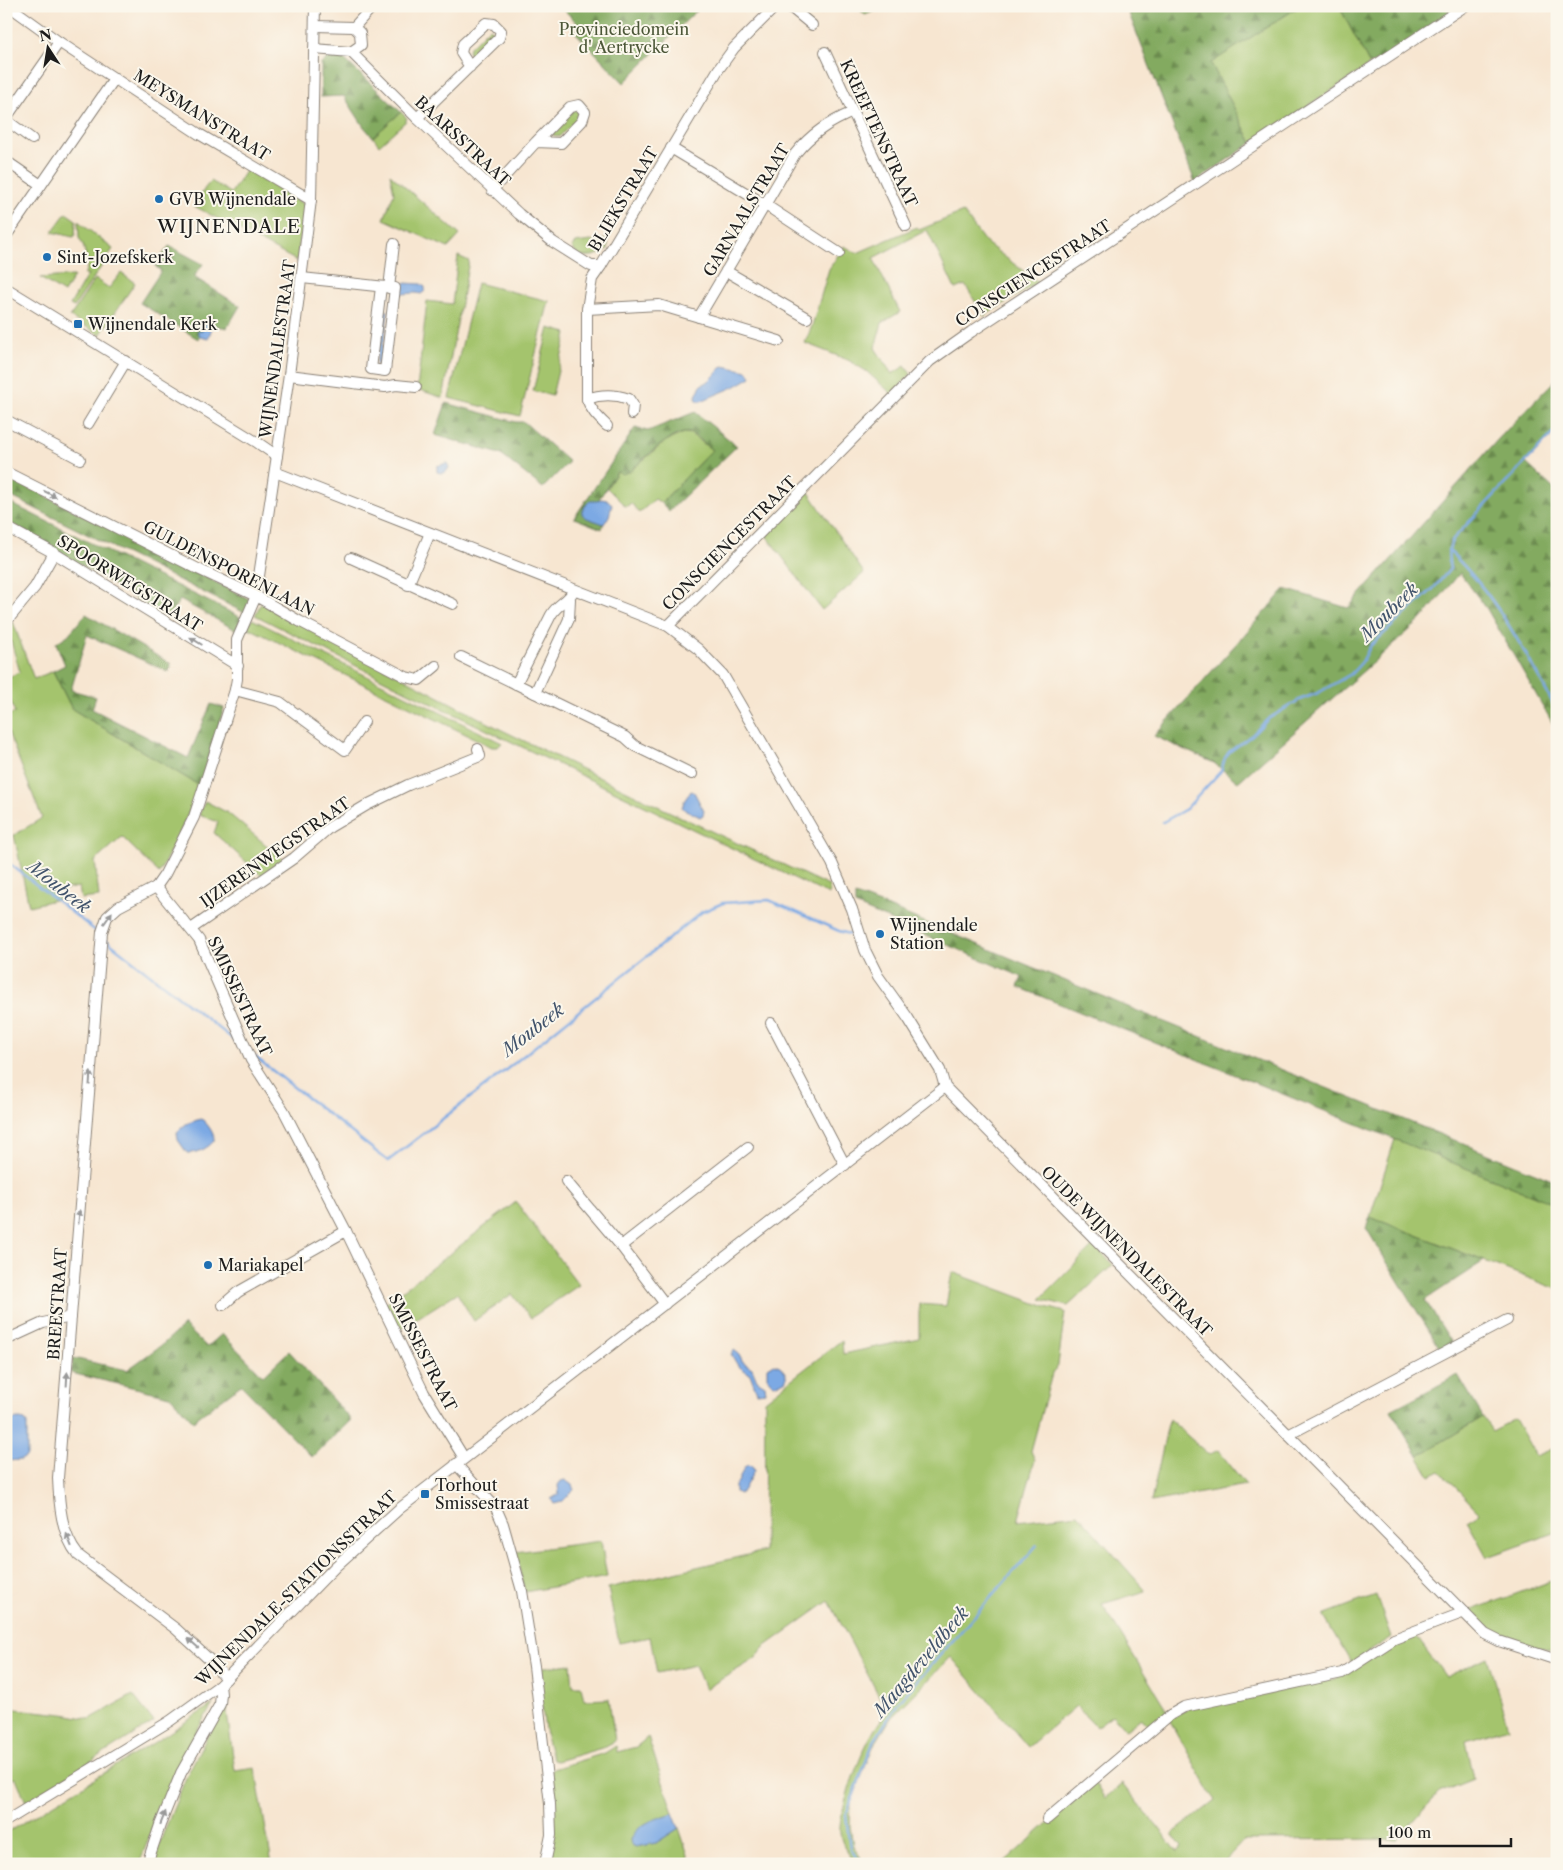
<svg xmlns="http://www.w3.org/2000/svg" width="1563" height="1870" font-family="'Libre Caslon Text',serif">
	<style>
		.green { fill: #a4c46d; stroke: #607044 }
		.forest { fill: url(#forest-firs); stroke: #50633e }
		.water { fill: #7ba9e4; stroke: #4c6280 }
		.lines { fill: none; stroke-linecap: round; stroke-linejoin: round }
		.stream { stroke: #7ba9e4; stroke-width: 2.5 }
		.minor-casing { stroke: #8a8176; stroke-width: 12 }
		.minor { stroke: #fff; stroke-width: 10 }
		.oneway { fill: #999 }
		.poi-dot { fill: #1f6fb2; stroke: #fbf7ec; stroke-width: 2 }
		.labels { text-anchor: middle; stroke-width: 4; stroke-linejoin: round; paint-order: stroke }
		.park-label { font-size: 16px; fill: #4c5738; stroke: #fbf7ec }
		.street-label { font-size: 16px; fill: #1c1c1c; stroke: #fbf7ec }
		.poi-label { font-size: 16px; fill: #1c1c1c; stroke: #fbf7ec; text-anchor: start }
		.water-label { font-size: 18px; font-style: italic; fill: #42546c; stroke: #fbf7ec }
		.quarter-label { font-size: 19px; letter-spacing: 1px; fill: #1c1c1c; stroke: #fbf7ec }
	</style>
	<defs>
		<pattern id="forest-firs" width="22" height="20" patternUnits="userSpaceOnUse" patternTransform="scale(1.25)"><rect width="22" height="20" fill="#83aa60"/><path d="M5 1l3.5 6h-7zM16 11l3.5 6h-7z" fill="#6a8a4e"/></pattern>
	</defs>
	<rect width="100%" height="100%" fill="#fbf7ec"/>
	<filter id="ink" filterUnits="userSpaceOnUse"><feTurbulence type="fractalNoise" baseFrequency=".02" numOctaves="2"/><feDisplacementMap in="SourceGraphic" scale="10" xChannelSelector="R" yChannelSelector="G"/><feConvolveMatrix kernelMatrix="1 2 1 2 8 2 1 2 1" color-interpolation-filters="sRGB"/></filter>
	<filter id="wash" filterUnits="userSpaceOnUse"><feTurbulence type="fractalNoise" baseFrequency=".0096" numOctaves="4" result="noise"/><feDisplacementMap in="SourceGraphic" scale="20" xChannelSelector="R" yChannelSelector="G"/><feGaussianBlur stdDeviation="1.12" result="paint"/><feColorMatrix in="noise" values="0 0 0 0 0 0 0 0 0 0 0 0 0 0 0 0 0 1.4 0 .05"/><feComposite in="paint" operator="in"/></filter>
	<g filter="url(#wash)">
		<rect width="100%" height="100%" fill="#f7e6d1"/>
		<!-- green -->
		<g class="green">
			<polygon points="1300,6 1339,6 1370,65 1252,143 1210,63"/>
			<polygon points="489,28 494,32 493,35 473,57 468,52 469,48"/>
			<polygon points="577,110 579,112 580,116 559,137 553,135 552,132 573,111"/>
			<polygon points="401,112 407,118 405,122 379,145 373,137"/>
			<polygon points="247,168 305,205 297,261 194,206 205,188 211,181 231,193"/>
			<polygon points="390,174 460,235 448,248 384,219 394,193"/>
			<polygon points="963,212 985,242 1038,282 984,316 965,285 955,289 927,230 873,258 900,312 882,323 875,348 892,374 905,366 911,374 892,394 866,371 848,360 805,343 812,326 829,269 844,246 857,253 917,227 919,230"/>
			<polygon points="66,213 76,220 75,236 73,237 52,232"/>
			<polygon points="78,221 113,249 74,307 70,305 88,274 84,275 87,268 87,260 83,245 79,238"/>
			<path d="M608 239V249C597 257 577 262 572 246L575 243Z"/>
			<polygon points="458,256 469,261 443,398 417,389 427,301 452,304"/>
			<polygon points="121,273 135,283 100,335 70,317 95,279 109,288"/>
			<polygon points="74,276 64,293 40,278"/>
			<polygon points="477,283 549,301 520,416 449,398"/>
			<polygon points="549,328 567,333 552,396 533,391"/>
			<polygon points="684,433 691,434 712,450 661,503 655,499 639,513 631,503 626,507 607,488 617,472 630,471 666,441"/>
			<polygon points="808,491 864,573 822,610 765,534"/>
			<polygon points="261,603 502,730 664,809 829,886 829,895 408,692 255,615"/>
			<polygon points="252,619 502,743 498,747 492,747 247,627"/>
			<polygon points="13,622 34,679 53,671 72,709 200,786 180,832 159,873 122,837 95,861 99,897 81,899 79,887 60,890 62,898 29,906 14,835 42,818 6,727 6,715 15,713 6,688 6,678 20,672 7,628"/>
			<polygon points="205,801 228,813 284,860 262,876 214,833 218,822 199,815"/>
			<polygon points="1395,1139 1557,1205 1557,1289 1370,1217"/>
			<polygon points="516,1202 579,1285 531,1318 512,1294 474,1321 457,1293 397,1331 384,1305"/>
			<polygon points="1094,1245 1113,1265 1068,1306 1040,1299"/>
			<path d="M952 1272 1046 1307 1065 1312 1058 1365 1052 1374 1031 1451 1035 1460 1018 1521 1078 1514 1146 1591 1102 1604 1168 1712 1151 1727 1141 1718 1126 1730 1112 1715 1096 1727 1076 1706 1028 1747 951 1657 891 1718 873 1747 851 1803 850 1826 853 1846 865 1864H855C849 1854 841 1844 840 1833 838 1812 861 1752 872 1734 876 1726 882 1719 887 1711L829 1601 763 1648 755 1659 705 1689 695 1665 657 1673 650 1637 619 1643 608 1588 764 1551 765 1400 842 1340 843 1354 919 1338V1304L946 1306Z"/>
			<polygon points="1483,1417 1492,1431 1515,1419 1536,1456 1557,1447 1557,1532 1487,1557 1467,1521 1480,1513 1440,1471 1430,1476 1418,1456"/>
			<polygon points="1169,1419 1209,1455 1218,1450 1246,1485 1151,1502"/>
			<polygon points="601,1541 607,1577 525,1592 515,1552"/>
			<polygon points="1557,1579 1557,1653 1490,1632 1469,1611"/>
			<polygon points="1376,1595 1391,1637 1351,1663 1323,1615"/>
			<polygon points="1416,1636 1446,1677 1487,1657 1508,1727 1466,1740 1474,1779 1439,1793 1397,1839 1244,1840 1222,1864 1002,1864 1094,1783 1105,1798 1122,1784 1178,1852 1182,1847 1172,1834 1215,1801 1169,1719 1189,1708 1335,1679 1389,1647"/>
			<polygon points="571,1664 573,1686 581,1686 584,1700 609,1699 615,1741 602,1748 557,1761 553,1760 546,1737 537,1668"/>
			<polygon points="133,1695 154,1722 26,1802 16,1778 12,1779 6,1763 6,1708 63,1714 90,1719"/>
			<polygon points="228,1697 227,1712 235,1771 255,1768 272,1864 151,1864 187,1775"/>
			<path d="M213 1704C204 1719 194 1734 186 1750 167 1787 154 1825 139 1864H6V1833L158 1740Z"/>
			<polygon points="648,1737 673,1813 643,1825 631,1840 632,1845 636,1847 656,1843 679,1828 691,1864 559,1864 551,1856 550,1774 553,1769 605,1753 616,1746 617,1752 636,1747"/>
		</g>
		<!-- forest -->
		<g class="forest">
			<polygon points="560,6 701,6 624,83 574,31 580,26"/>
			<polygon points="856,6 887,6 865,15"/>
			<polygon points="1126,6 1300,6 1211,63 1252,143 1195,182"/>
			<polygon points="1339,6 1468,6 1370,65"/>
			<polygon points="338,56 343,58 401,112 373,137 364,127 344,96 321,97 321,64 329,57"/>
			<polygon points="169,246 203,264 194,277 240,306 227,328 208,324 198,339 140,303 161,271 155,266"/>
			<polygon points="1557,378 1557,430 1526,463 1557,492 1557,731 1487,609 1460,573 1421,620 1238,782 1214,763 1154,736 1285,589 1348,608 1499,438"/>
			<polygon points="446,403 516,422 524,422 569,462 543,488 500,454 435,435"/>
			<path d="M695 412 737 446 669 511 661 503 712 450C706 445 697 436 690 433 673 429 642 461 630 471L623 474 617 472 587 517 604 522 602 529 574 518 635 428 648 431Z"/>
			<polygon points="6,476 251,600 245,613 6,494"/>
			<polygon points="6,501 242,618 236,630 180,600 167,618 29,533 6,521"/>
			<polygon points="86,614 171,664 169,672 87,635 71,690 96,697 92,709 188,758 211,704 224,708 200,786 72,709 53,671 65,665 56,643 68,635"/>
			<polygon points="855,895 886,906 1133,1009 1557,1182 1557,1205 1018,987 1022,977 855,905"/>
			<polygon points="1370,1217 1484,1261 1425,1300 1454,1346 1442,1352 1366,1228"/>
			<polygon points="184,1325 207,1347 222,1334 263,1376 289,1351 351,1420 312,1457 241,1385 193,1421 170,1396 71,1373 73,1358 127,1370 163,1344"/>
			<polygon points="1458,1375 1483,1417 1418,1456 1391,1410"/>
		</g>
		<!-- water -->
		<g class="water">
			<polygon points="404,283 421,284 425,287 425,291 421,294 416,293 401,294 401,287"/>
			<path d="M384 311H388L384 342 382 343 383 345 381 363 376 365 379 342H381C378 332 378 320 384 311Z"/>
			<polygon points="206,323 213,325 208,339 200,337 197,331 203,330"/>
			<path d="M723 366 748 371 751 377 734 387 701 401H697L696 396 701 385C711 382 716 373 723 366Z"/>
			<path d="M447 463 449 467C447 473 443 474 437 472V466Z"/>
			<polygon points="601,499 608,500 612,505 609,516 604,524 587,518 582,514 582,511 589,501 597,501"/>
			<polygon points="691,791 694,792 704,811 703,815 700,817 682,808 684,801"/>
			<path d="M200 1119 203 1120C208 1125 215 1134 214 1141 208 1148 197 1154 187 1153L178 1140 177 1132 186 1124Z"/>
			<polygon points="734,1350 739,1354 743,1362 752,1368 757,1380 765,1385 766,1392 757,1393 750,1374 738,1366 731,1354"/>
			<polygon points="774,1364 780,1366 786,1374 786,1380 779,1384 773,1384 767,1377 767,1367"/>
			<polygon points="20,1419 25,1420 27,1423 27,1456 21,1460 6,1461 6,1420"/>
			<path d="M747 1465 752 1466 754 1471 743 1491 739 1494 735 1492V1486C741 1480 741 1470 747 1465Z"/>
			<polygon points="565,1480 572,1485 574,1490 562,1502 554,1504 551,1499 559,1494 558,1485 561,1481"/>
			<path d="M673 1813 679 1828 656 1843 636 1847 632 1845 631 1840C638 1822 657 1819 673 1813Z"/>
		</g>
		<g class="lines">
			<!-- stream -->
			<g class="stream">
				<path d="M1448 550C1495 593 1527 655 1557 711"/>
				<path d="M1163 822 1186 809 1221 771 1225 758 1229 752 1252 735 1268 719 1299 700 1318 693 1351 674 1362 662 1371 645 1433 589 1450 569C1448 557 1447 550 1453 539L1557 429"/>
				<polyline points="6,861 97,932"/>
				<polyline points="106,940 238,1043"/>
				<polyline points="254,1056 388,1161 502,1073 702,912 723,903 769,900 839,931 852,935"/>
				<polyline points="862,1864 850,1849 846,1815 873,1743 898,1703 1037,1545"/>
			</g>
		</g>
	</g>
	<g filter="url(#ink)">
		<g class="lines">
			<!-- minor casing -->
			<g class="minor-casing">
				<g id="minor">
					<polyline points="9,6 59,42 199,134 311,200"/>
					<polyline points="789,6 812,25"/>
					<polyline points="315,26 354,27 360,33 361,45 351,52"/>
					<polyline points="354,27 373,6"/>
					<polyline points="314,49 351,52 417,118 519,214 553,242 591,266 601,266 718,70 734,48 776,6"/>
					<polyline points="825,52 906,226"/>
					<polyline points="6,118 59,42"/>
					<polyline points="417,118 499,38 501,31 494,24 486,23 463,44 461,53 470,67"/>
					<polyline points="6,120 32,139"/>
					<polyline points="671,148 764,204 839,253"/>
					<polyline points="6,161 41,185"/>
					<polyline points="492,190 536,142 561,143 582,121 585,112 579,105 570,107 536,142"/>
					<polyline points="6,236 115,78"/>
					<path d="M601 266 592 279 587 309V399C591 411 599 418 607 426"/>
					<polyline points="726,271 807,318"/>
					<polyline points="302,278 395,288 385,371 371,369 381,287"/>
					<polyline points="6,288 258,443 277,456"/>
					<polyline points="389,288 394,244"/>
					<polyline points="587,309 659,305 779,341"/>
					<path d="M699 317 795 154C811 134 829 122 853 112"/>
					<polyline points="289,375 385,387 396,385 416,387"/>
					<path d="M587 399C601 394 615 394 629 399L633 405 632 414"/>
					<polyline points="6,420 80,459"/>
					<polyline points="88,424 126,361"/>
					<polyline points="6,472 198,569 256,596 299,621 406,677 419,680 436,666"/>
					<polyline points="275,472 668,626 698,649 723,675 832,863 852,909 865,950 878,976 908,1018 940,1070 945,1087 1485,1634 1499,1641 1557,1660"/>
					<polyline points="6,527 54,553 238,666"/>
					<polyline points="351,558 453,604"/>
					<polyline points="408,585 430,533"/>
					<polyline points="6,622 35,587 54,553"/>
					<polyline points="668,626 930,361 971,332 1465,6"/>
					<polyline points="461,657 625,737 635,746 692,774"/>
					<path d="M516 684 551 615C558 603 568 602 574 590"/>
					<polyline points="235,690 280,702 345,750 364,722"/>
					<polyline points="535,693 569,619 570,599"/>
					<polyline points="156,887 199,940 251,1060 284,1111 346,1231 424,1393 464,1458"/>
					<polyline points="191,929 294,858 330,827 367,805 408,785 480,756 478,749"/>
					<polyline points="771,1023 845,1165"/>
					<polyline points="566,1181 621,1246 665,1304"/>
					<polyline points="621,1246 748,1147"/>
					<polyline points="223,1305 238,1292 346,1231"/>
					<polyline points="6,1340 43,1323 71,1317"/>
					<polyline points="1288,1435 1507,1320"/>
					<polyline points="456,1464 496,1508 503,1524 522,1591 534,1666 550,1804 551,1835 545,1864"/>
					<path d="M226 1679 213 1663 176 1629 78 1555C61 1534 59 1503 58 1478L102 932 107 917 118 907 156 887 165 874 194 817 235 690 237 679V640L256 596 289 375 311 200 315 6"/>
					<polyline points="1047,1819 1170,1715 1184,1707 1342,1673 1394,1639 1462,1613"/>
					<polyline points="6,1821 170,1721 220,1685 336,1566 399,1509 945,1087"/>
					<polyline points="147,1864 160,1825 181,1773 220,1704 221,1694 220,1685"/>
				</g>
			</g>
			<!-- minor -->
			<use href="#minor" class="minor"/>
		</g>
		<!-- one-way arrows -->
		<defs><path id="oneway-solid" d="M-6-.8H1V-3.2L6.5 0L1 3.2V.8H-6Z" transform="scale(1.25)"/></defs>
		<g class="oneway">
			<use href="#oneway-solid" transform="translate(50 494) rotate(27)"/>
			<use href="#oneway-solid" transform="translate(196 641) rotate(-148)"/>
			<use href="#oneway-solid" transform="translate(108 918) rotate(-55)"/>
			<use href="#oneway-solid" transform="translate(90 1078) rotate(-86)"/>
			<use href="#oneway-solid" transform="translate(79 1217) rotate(-85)"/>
			<use href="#oneway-solid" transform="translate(67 1379) rotate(-87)"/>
			<use href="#oneway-solid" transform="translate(69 1540) rotate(-112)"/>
			<use href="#oneway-solid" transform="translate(193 1643) rotate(-139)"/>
			<use href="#oneway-solid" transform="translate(163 1818) rotate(-68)"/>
		</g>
	</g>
	<!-- markers -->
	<g class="poi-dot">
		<circle cx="159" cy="199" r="5"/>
		<circle cx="47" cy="257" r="5"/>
		<rect x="73" y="319" width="10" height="10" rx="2.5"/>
		<circle cx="880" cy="934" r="5"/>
		<circle cx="208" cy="1265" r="5"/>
		<rect x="420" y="1489" width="10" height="10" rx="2.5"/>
	</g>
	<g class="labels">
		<!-- park labels -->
		<g class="park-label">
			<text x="624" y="35">Provinciedomein<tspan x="624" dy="18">d' Aertrycke</tspan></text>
		</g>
		<!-- street labels -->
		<g class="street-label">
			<text transform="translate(202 115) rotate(32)" y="6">MEYSMANSTRAAT</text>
			<text transform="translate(879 133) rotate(65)" y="6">KREEFTENSTRAAT</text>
			<text transform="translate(463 141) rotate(43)" y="6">BAARSSTRAAT</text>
			<text transform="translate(623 199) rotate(-59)" y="6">BLIEKSTRAAT</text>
			<text transform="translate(746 210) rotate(-59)" y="6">GARNAALSTRAAT</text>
			<text transform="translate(1033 273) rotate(-33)" y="6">CONSCIENCESTRAAT</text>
			<text transform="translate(277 349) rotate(-82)" y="6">WIJNENDALESTRAAT</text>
			<text transform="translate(729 543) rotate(-45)" y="6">CONSCIENCESTRAAT</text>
			<text transform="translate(229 568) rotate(27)" y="6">GULDENSPORENLAAN</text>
			<text transform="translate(130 583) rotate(32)" y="6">SPOORWEGSTRAAT</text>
			<text transform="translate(275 852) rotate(-35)" y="6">IJZERENWEGSTRAAT</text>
			<text transform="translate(240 996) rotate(65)" y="6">SMISSESTRAAT</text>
			<text transform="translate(1127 1251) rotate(45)" y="6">OUDE WIJNENDALESTRAAT</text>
			<text transform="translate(57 1304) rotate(-86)" y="6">BREESTRAAT</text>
			<text transform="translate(423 1352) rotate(63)" y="6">SMISSESTRAAT</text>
			<text transform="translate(296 1588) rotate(-44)" y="6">WIJNENDALE-STATIONSSTRAAT</text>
		</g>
		<!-- poi labels -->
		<g class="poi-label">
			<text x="169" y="205">GVB Wijnendale</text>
			<text x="57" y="263">Sint-Jozefskerk</text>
			<text x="88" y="330">Wijnendale Kerk</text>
			<text x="890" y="931">Wijnendale<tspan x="890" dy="18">Station</tspan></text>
			<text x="218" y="1271">Mariakapel</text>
			<text x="435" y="1491">Torhout<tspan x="435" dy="18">Smissestraat</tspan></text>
		</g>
		<!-- water labels -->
		<g class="water-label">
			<text transform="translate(1389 612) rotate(-45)" y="6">Moubeek</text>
			<text transform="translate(59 887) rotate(38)" y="6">Moubeek</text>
			<text transform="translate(533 1030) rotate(-38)" y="6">Moubeek</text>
			<text transform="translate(921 1662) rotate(-50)" y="6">Maagdeveldbeek</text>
		</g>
		<!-- quarter labels -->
		<g class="quarter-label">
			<text x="229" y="233">WIJNENDALE</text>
		</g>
	</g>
	<!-- margin -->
	<rect width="1563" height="1870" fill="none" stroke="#fbf7ec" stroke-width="25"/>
	<!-- north arrow -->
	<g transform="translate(48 48) rotate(348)" stroke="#fbf7ec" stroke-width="4" paint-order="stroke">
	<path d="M0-4L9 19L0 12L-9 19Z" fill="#1c1c1c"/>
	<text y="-8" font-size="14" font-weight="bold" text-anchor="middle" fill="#1c1c1c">N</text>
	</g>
	<!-- scale -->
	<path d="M1380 1838v8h131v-8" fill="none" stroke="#1c1c1c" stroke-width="2.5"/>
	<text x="1388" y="1838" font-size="15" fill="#1c1c1c" stroke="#fbf7ec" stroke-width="4" paint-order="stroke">100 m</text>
</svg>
